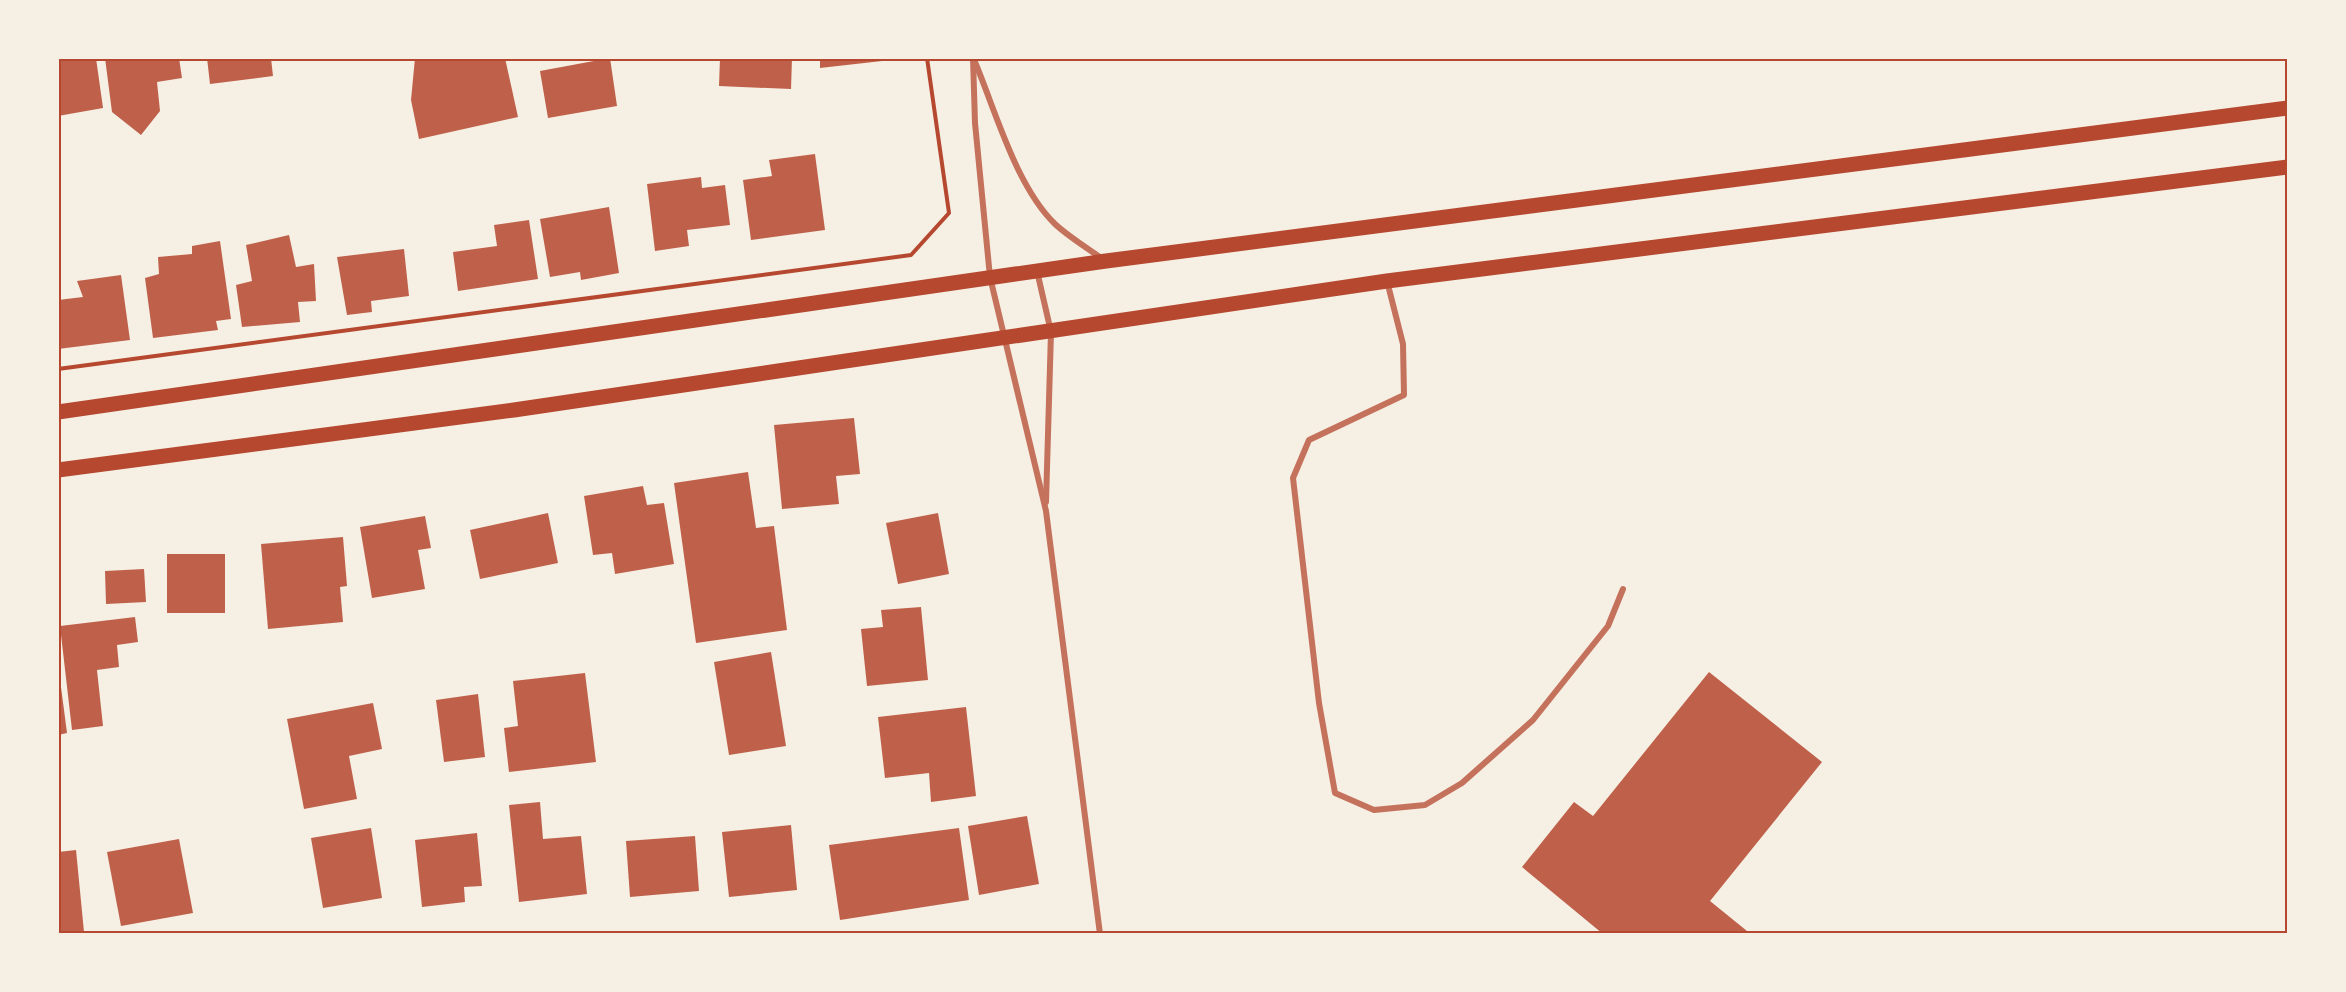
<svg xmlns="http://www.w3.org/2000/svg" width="2346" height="992" font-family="'DM Sans',sans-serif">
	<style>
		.building { fill: #bf614a }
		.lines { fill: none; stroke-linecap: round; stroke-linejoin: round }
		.path { stroke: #b5482f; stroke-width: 4 }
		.minor { stroke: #c5725c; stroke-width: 6 }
		.primary { stroke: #b5482f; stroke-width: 15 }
		.neatline { fill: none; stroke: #b5482f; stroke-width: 2 }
	</style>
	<rect width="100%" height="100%" fill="#f6efe4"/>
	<!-- building -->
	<g class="building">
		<polygon points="58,58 96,58 103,108 58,116"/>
		<polygon points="105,58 179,58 182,78 157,82 160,111 141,135 112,112"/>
		<polygon points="207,58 271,58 273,76 210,84"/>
		<polygon points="415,58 505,58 518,117 419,139 411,100"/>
		<polygon points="610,58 617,106 548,118 540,71"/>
		<polygon points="720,58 792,58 791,89 719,86"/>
		<polygon points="820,58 891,58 891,60 820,68"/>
		<polygon points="815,154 825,230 751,240 743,180 772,176 769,160"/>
		<polygon points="701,177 702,188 725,185 730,225 687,230 689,246 655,251 647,184"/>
		<polygon points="609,207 619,273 581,280 580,272 550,277 540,219"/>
		<polygon points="529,220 538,279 458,291 453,252 497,246 494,225"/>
		<polygon points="289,235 296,267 314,264 316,301 298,302 300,322 242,327 236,285 252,281 246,245"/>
		<polygon points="220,241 231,319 216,321 218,330 153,338 145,278 159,274 158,257 192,254 192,246"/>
		<polygon points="404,249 409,296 371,301 372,312 347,315 337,257"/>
		<polygon points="121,275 130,340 58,349 58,300 83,297 77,281"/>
		<polygon points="854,418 860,474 836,476 839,504 782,509 774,425"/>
		<polygon points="748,472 756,528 774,526 787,630 696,643 674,483"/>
		<polygon points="643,486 647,505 664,503 674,564 615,574 612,553 593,555 584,496"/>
		<polygon points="548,513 558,563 480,579 470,530"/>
		<polygon points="938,513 949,574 898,584 886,523"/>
		<polygon points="425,516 431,548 418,550 425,589 372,598 360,527"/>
		<polygon points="343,537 347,586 340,587 343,622 268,629 261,544"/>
		<rect x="167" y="554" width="58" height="59"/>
		<polygon points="144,569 146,602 106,604 105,571"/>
		<polygon points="921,607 928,680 867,686 861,629 883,627 881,610"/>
		<polygon points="135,617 138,642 117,645 119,667 97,670 103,726 72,730 60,626"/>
		<polygon points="771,652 786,746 729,755 714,662"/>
		<polygon points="1709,672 1822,762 1710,901 1747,931 1745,934 1603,934 1522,867 1574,802 1593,816"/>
		<polygon points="585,673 596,762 509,772 504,728 518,726 513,681"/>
		<polygon points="61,687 67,733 58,735 58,688"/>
		<polygon points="478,694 485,757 444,762 436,700"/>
		<polygon points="373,703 382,749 349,756 357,799 304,809 287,719"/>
		<polygon points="966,707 976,796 931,802 929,773 885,778 878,717"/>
		<polygon points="540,802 543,839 581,836 587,894 519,902 509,805"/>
		<polygon points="1027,816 1039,884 979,895 968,826"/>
		<polygon points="791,825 797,890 729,897 722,832"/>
		<polygon points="371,828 382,898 323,908 311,838"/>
		<polygon points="959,828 969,900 840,920 829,845"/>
		<polygon points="477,833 482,886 464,887 465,902 422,907 415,840"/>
		<polygon points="695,836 699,891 630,897 626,841"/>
		<polygon points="179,839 193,913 121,926 107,852"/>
		<polygon points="76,850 84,932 58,934 58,852"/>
	</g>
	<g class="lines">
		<!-- path -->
		<polyline class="path" points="58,369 911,255 949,213 927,58"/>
		<!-- minor -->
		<g class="minor">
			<polyline points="973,58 975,123 990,277 1046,511 1100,934"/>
			<path d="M975 62C996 112 1016 186 1055 224 1069 237 1087 248 1103 259"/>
			<polyline points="1037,271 1051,332 1046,502"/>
			<polyline points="1387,281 1403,344 1404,395 1309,440 1293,478 1319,703 1335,793 1374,810 1425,805 1462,783 1533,720 1608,626 1623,589"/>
		</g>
		<!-- primary -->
		<g class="primary">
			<polyline points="58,412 1106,261 2288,108"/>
			<polyline points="58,470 514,410 1387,281 2288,167"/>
		</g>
	</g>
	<!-- border -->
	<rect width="2346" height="992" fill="none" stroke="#f6efe4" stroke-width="120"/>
	<rect x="60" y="60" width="2226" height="872" class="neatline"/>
</svg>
